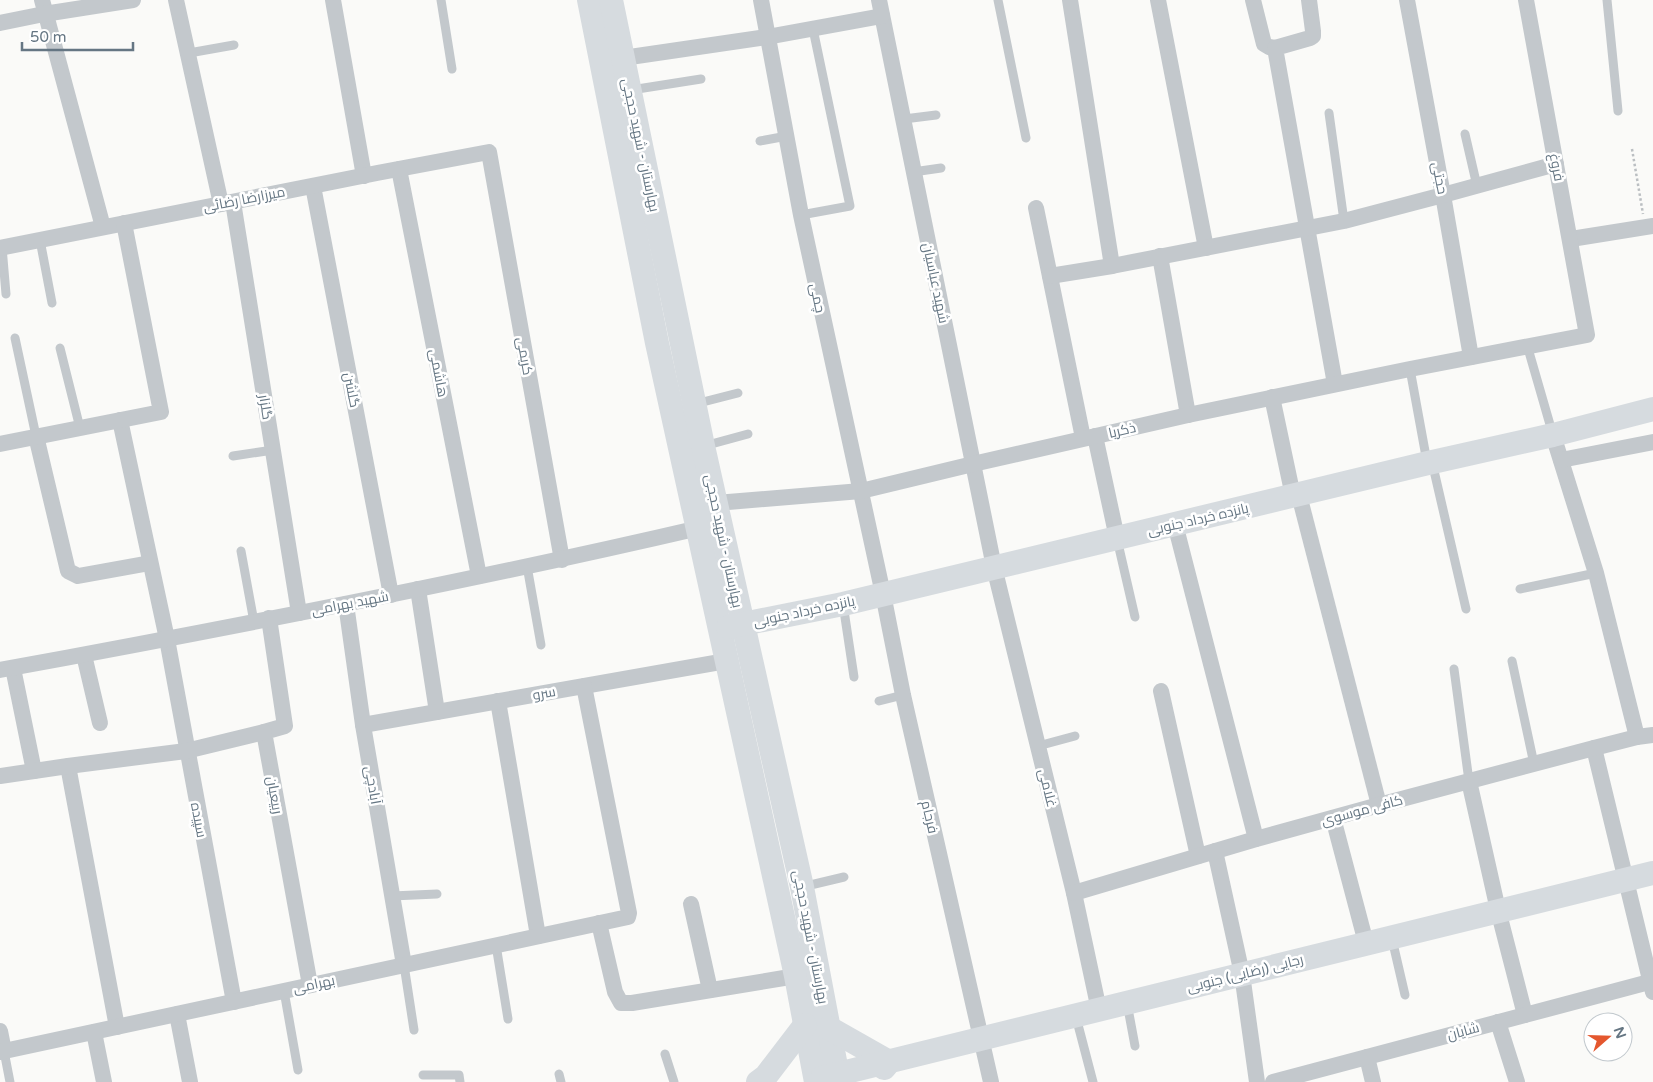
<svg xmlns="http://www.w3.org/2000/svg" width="1653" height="1082" font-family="'Varela Round',Cairo,sans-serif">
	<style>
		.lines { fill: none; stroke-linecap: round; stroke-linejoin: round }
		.path { stroke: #bbbfc2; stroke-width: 2.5; stroke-dasharray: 2.5 2.5; stroke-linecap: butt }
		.lane { stroke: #c3c8cc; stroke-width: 9 }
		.street { stroke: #c3c8cc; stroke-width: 16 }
		.secondary { stroke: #d6dbdf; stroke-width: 24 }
		.labels { text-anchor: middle; stroke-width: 5; stroke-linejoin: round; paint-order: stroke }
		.street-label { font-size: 14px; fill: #657683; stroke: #fff }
	</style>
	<rect width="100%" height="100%" fill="#fafaf8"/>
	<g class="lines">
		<!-- path -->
		<polyline class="path" points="1632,149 1643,214"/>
		<!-- lane -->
		<g class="lane">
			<polyline points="441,0 452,69"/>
			<polyline points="998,0 1026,138"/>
			<polyline points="1607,0 1618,111"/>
			<polyline points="189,53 234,45"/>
			<polyline points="631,90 701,79"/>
			<polyline points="1329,113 1344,221"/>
			<polyline points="904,119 936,115"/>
			<polyline points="1465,134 1477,186"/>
			<polyline points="760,141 787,136"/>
			<polyline points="913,172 941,168"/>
			<polyline points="801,215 850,206 813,29"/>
			<polyline points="40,240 52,303"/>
			<polyline points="2,247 6,294"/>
			<polyline points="15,338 36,436"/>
			<polyline points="1527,345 1553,435"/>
			<polyline points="60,348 80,428"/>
			<polyline points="1410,369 1427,462"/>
			<polyline points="695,404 738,393"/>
			<polyline points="704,446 748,434"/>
			<polyline points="233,456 273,450"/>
			<polyline points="1432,462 1466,609"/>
			<polyline points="1117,539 1135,617"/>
			<polyline points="241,551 254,622"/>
			<polyline points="527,566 541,645"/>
			<polyline points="1520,589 1596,573"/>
			<polyline points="843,604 854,677"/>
			<polyline points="1512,661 1534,764"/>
			<polyline points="1454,669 1469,781"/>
			<polyline points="879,701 903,695"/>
			<polyline points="1038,746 1075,736"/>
			<polyline points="802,887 844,877"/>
			<polyline points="392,896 437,894"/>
			<polyline points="1392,939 1405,995"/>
			<polyline points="496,945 508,1019"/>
			<polyline points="404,965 414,1030"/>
			<polyline points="284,991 298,1070"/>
			<polyline points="1127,1003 1135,1046"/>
			<polyline points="1076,1017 1093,1082"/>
			<polyline points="4,1051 10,1082"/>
			<polyline points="665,1054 674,1082"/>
			<polyline points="559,1074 561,1082"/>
			<polyline points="423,1075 459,1075 460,1082"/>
		</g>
		<!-- street -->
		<g class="street">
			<polyline points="42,0 103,227"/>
			<polyline points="176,0 221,204"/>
			<polyline points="333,0 364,176"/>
			<polyline points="761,0 801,215 883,594 903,695 991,1082"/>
			<polyline points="879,0 994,567 1074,893 1099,1010"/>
			<polyline points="1070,0 1112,266"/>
			<polyline points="1158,0 1206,248"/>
			<polyline points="1253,0 1264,44 1269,47 1275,48"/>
			<polyline points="1309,0 1313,31 1313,36 1310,38 1275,48 1335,384"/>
			<polyline points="1407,0 1443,195 1471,357"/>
			<polyline points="0,23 44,14 133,0"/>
			<polyline points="623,58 767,37 882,16"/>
			<polyline points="399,169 479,576"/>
			<polyline points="313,186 391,595"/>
			<polyline points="233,202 299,613"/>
			<polyline points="1036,208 1083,438"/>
			<polyline points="1571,239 1653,226"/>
			<polyline points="0,248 377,173 489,152 562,560"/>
			<polyline points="1160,256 1188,415"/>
			<polyline points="1050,276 1112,266 1344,221 1443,195 1556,164"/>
			<polyline points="1272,397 1293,496"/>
			<polyline points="120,420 167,639 234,1002"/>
			<polyline points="1553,435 1596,573 1637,737"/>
			<polyline points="36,436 68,571 78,576 150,563"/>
			<polyline points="1095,436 1117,538"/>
			<polyline points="0,444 161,412 124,223"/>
			<polyline points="1561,460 1653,442"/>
			<polyline points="1299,495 1379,805"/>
			<polyline points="716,503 861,491 973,464 1188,415 1410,369 1587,335 1526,0"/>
			<polyline points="1175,524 1256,839"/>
			<polyline points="418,589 437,712"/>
			<polyline points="346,604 363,725 404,965"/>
			<polyline points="269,618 285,726 264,732 310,985"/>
			<polyline points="84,655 100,723"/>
			<polyline points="13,668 34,771"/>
			<path d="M0 670C234 627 467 582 699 528"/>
			<polyline points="1161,691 1198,856"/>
			<polyline points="498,701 538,936"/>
			<polyline points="363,725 726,661"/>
			<polyline points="1594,748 1653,992"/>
			<polyline points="68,766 117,1027"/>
			<polyline points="0,776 68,766 186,751 264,732"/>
			<polyline points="1469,781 1498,910 1525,1015"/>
			<polyline points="1333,818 1366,943"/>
			<polyline points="1215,851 1242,974 1257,1082"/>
			<polyline points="1074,893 1256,839 1379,805 1594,748 1637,737 1653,735"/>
			<polyline points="691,904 710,990"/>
			<polyline points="599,923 615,992 621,1003 632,1003 796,976"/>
			<polyline points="177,1014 190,1082"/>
			<polyline points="1498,1022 1517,1082"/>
			<polyline points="0,1031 4,1051"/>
			<polyline points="94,1032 104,1082"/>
			<polyline points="0,1052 628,917 629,913 584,686"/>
			<polyline points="1367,1057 1373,1082"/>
			<polyline points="1273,1082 1653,981"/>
		</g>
		<!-- secondary -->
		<g class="secondary">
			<polyline points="589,0 657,343 796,976 816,1082"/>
			<polyline points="611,0 703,446 802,887 839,1082"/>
			<polyline points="728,627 843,604 1428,463 1553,435 1653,409"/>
			<polyline points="829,1028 889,1062 884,1068"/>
			<polyline points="822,1078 1653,873"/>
			<polyline points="758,1082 766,1076 805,1025"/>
		</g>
	</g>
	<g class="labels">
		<!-- street labels -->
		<g class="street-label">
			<text transform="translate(641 145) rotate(78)" y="5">بهارستان - شهید حججی</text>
			<text transform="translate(1557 167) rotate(79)" y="5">فروغ</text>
			<text transform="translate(1440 178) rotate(79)" y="5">حجتی</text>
			<text transform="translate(244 199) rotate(-11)" y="5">میرزارضا رضائی</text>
			<text transform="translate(936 283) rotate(78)" y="5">شهید عباسیان</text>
			<text transform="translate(818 298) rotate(78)" y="5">چمی</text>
			<text transform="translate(525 356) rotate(80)" y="5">کریمی</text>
			<text transform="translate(439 373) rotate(79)" y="5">هاشمی</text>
			<text transform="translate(352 390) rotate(79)" y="5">گلشن</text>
			<text transform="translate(266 407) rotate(81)" y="5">گلزار</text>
			<text transform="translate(1122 430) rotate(-13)" y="5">ذکریا</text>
			<text transform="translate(1198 519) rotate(-13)" y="5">پانزده خرداد جنوبی</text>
			<text transform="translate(724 541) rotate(78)" y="5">بهارستان - شهید حججی</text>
			<text transform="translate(350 603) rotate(-11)" y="5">شهید بهرامی</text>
			<text transform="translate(804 611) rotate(-12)" y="5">پانزده خرداد جنوبی</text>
			<text transform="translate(544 693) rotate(-10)" y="5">سرو</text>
			<text transform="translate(373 785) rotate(80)" y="5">آبادچی</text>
			<text transform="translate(1048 788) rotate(76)" y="5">غلامی</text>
			<text transform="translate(275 795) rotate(80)" y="5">ربیعیان</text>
			<text transform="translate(1362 810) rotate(-15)" y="5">کافی موسوی</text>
			<text transform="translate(930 817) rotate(77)" y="5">فرجام</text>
			<text transform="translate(199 820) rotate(79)" y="5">سپیده</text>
			<text transform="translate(811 937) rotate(79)" y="5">بهارستان - شهید حججی</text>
			<text transform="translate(1245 973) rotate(-14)" y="5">رجایی (رضایی) جنوبی</text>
			<text transform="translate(314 984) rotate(-12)" y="5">بهرامی</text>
			<text transform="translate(1463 1031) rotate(-15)" y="5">شایان</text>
		</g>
	</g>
	<!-- north arrow -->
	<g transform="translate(1608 1037) rotate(70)"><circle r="24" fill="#ffffff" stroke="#c1c8cd"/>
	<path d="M0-4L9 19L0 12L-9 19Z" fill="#e4572e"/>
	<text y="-8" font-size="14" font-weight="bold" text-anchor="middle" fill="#657683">N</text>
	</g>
	<!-- scale -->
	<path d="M22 42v8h111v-8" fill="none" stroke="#657683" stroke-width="2.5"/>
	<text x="30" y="42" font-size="15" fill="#657683" stroke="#ffffff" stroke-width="4" paint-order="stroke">50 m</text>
</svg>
